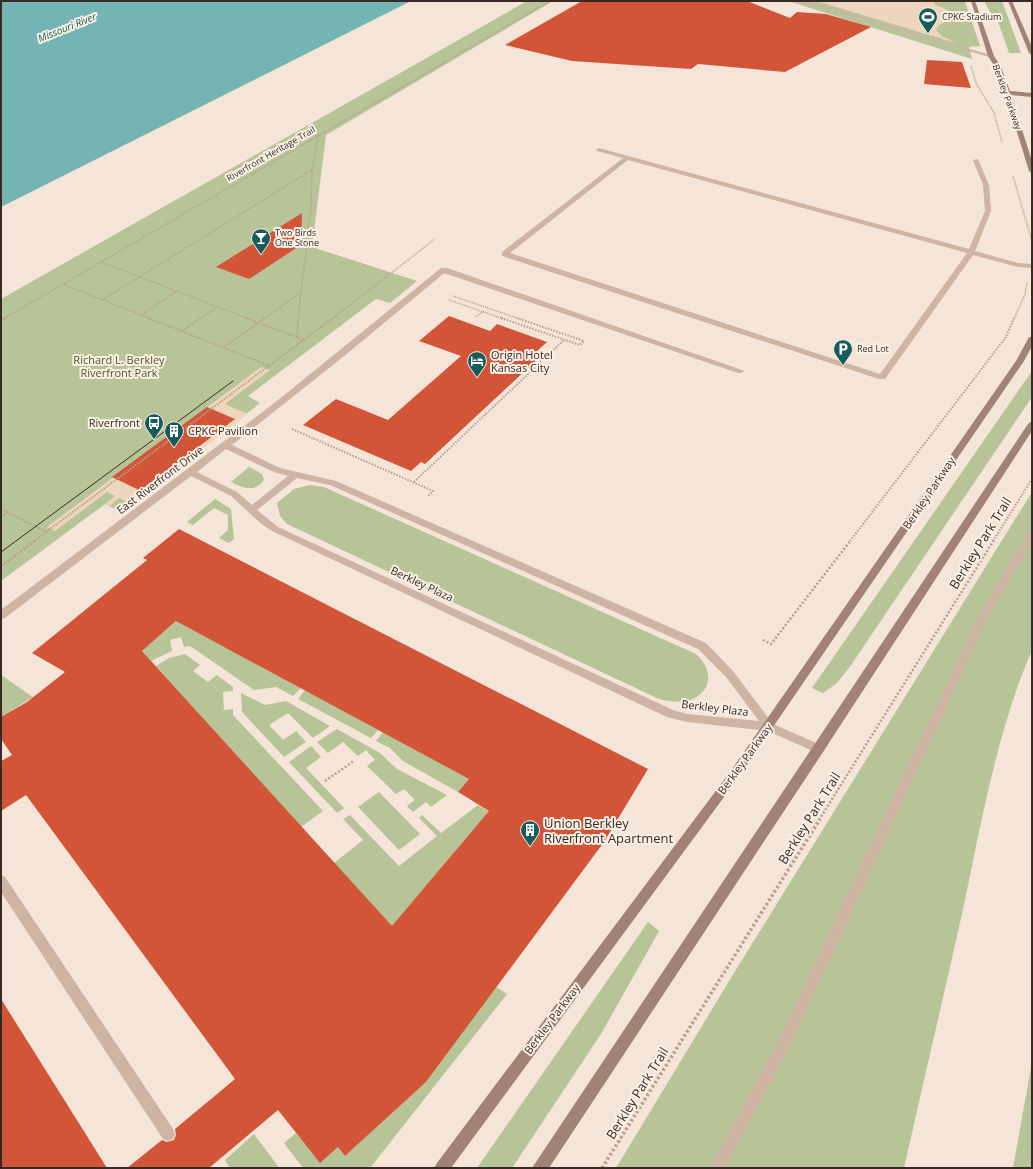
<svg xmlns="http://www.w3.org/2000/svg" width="1033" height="1169" font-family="'Open Sans',sans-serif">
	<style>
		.green { fill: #b7c497 }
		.plaza { fill: #eed6be }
		.water { fill: #74b4b3 }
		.building { fill: #d25538; fill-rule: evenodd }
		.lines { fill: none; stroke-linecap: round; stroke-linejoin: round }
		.path-far3 { stroke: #b99e8d; stroke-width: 1.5; stroke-dasharray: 1 1; stroke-linecap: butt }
		.path-far2 { stroke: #b99e8d; stroke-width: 2; stroke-dasharray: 1.5 1.5; stroke-linecap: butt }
		.path-far1 { stroke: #b99e8d; stroke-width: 2.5; stroke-dasharray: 2 2; stroke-linecap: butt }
		.path { stroke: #b99e8d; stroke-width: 3.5; stroke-dasharray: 2.5 2.5; stroke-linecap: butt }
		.lane { fill: #cdb4a3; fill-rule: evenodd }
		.street { fill: #cdb4a3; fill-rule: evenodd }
		.secondary { fill: #a18274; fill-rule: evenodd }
		.tram { stroke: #372a26; stroke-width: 1 }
		.labels { text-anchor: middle; stroke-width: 4; stroke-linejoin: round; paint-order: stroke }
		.far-poi-label { font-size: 9px; fill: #372a26; stroke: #fbf0e5; text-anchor: start }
		.far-street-label { font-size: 9px; fill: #372a26; stroke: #fbf0e5 }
		.far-water-label { font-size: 10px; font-style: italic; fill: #175c5d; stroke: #fbf0e5 }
		.poi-label { font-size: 11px; fill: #372a26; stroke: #fbf0e5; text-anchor: start }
		.park-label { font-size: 11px; fill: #495827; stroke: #fbf0e5 }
		.street-label { font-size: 11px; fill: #372a26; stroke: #fbf0e5 }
		.near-street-label { font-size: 13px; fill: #372a26; stroke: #fbf0e5 }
		.near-poi-label { font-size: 13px; fill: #372a26; stroke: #fbf0e5; text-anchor: start }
	</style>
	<rect width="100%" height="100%" fill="#f4e5d8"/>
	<!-- green -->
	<g class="green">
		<polygon points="527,1 553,1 326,135 312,247 417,281 390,303 376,299 248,396 260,403 125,509 119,511 105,504 1,581 1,299"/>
		<polygon points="788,1 965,1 980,46 969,47 972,59"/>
		<polygon points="984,1 1002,1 1021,53 1009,53 997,19 990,12"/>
		<polygon points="1032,371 1032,397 849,668 836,684 823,693 812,688"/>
		<path d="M249 467 262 474 264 480C255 493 242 488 231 482Z"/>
		<path d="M310 485 324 487 696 654C714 670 713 693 687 701 677 703 668 701 659 699L287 524 280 516 277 503 294 489Z"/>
		<path d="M1032 492V650C996 734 981 825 962 914 943 999 923 1083 904 1168H616L737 968Z"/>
		<polygon points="215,499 231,509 234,539 229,543 219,538 228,530 228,515 214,508 193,525 187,522"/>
		<polygon points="182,616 301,688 293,696 276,687 254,690 190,646 184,647 181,637 170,640 172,651 151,661 142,651"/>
		<polygon points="185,654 200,665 193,671 208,682 217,675 233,687 233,691 223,692 224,710 233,709 233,715 323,811 301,827 156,666 169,658"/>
		<polygon points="1,675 33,697 1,717"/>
		<polygon points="305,690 378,730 371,738 298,699"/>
		<polygon points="241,693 265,705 286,701 330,726 313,738 288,713 269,725 283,740 296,731 306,742 284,757 242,712"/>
		<polygon points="337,729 380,753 397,769 447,795 431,807 426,802 413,812 407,806 415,800 404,789 396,794 367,766 375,760 366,750 358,756 343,742 328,753 317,742"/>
		<polygon points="383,732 469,779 458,792 403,761 390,748 376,741"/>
		<polygon points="311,746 321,757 306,768 344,808 337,813 289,762"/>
		<polygon points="379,792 420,834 399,850 358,807"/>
		<polygon points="478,805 493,814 406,924 380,928 334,863 363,840 343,819 350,815 399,866 437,836 419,818 422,815 441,833"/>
		<polygon points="648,922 659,931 601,1034 512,1168 477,1168"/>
		<polygon points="496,987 507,994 370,1168 303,1168 284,1143 296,1133 320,1162 338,1147 345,1156 426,1082"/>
		<polygon points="1032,1062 1032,1168 1013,1168"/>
		<polygon points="254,1134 278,1166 275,1168 230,1168 225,1160"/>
	</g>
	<!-- plaza -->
	<g class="plaza">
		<polygon points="816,1 934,1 934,4 938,6 948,10 951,18 938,26 936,30 942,36 956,43"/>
		<polygon points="261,367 270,370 225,404 248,414 131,504 119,498 110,506 105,504 115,496 107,492 55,531 47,527"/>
	</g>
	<!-- water -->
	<polygon class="water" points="1,1 411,1 1,207"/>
	<!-- building -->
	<g class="building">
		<polygon points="582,1 747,1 790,18 797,12 826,14 871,27 785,72 698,64 691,69 572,61 505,45"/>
		<polygon points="927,60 962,62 971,88 924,84"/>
		<polygon points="302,213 301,245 249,279 216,267"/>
		<polygon points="449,316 490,331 497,324 547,342 535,353 542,355 425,464 421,462 411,471 303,425 336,399 388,420 461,356 419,341"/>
		<polygon points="207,407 235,419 141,491 112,477"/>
		<path d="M179 529 648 769 604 842 426 1082 345 1156 338 1147 320 1163 278 1110 209 1168H127L162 1140 167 1142 174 1140 176 1135 175 1129 235 1079 26 795 1 811V761L12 755 1 739V717L27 702 65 672 32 653 147 560 143 558ZM176 621 469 779 458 792 489 811 392 926 142 651Z"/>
		<polygon points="1,999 107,1168 1,1168"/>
	</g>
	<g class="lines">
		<!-- path-far3 -->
		<g class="path-far3">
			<polyline points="971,66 976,83 994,113 1002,142"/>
			<polyline points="1013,176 1032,241"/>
			<polyline points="101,262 249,319"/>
			<polyline points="62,284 151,319"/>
			<polyline points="453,296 520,319"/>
			<polyline points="102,300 312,170"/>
			<polyline points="449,300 504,319"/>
			<polyline points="141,315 177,291"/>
			<polyline points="475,317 484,311"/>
			<polyline points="3,319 550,1"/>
			<polyline points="200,319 217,307"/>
			<polyline points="264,319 300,293"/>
			<polyline points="298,319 311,208 312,170 319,134"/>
			<polyline points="332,319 435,239"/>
			<polyline points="1014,319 1025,294 1027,282"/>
		</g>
		<!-- path-far2 -->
		<g class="path-far2">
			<polyline points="148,318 270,366"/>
			<polyline points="246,318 304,340"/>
			<polyline points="501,318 580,345 584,341 517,318"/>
			<polyline points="1,320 5,318"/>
			<polyline points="182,331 201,318"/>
			<polyline points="297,337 298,318"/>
			<polyline points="224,347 265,318"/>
			<polyline points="292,429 433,491 428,496"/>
			<polyline points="414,482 564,340"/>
			<polyline points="1,509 47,532"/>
			<polyline points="1,517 8,512"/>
			<polyline points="34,541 333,318"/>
			<polyline points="850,541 1006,337 1014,318"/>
			<polyline points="993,541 1032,479"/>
		</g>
		<!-- path-far1 -->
		<g class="path-far1">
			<polyline points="1,566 36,540"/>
			<polyline points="763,640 771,644 851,540"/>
			<polyline points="325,781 354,761"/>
			<polyline points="819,820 994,540"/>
		</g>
		<!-- path -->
		<polyline class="path" points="602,1168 820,819"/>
		<!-- lane -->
		<g class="lane">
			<polygon points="799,1 806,1 994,56 989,57"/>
			<path d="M599 148 969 249 985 211 983 185 973 160 978 159 989 185 991 211 975 251 1018 263 1032 264V268L1018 267 973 255 885 379H879L502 256V252L623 158 597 151 596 150ZM628 160 967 253 880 374 510 253Z"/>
			<polygon points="441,268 447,268 745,371 741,373 738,373 441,272"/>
			<polygon points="1032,530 1032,541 988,617 791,1044 726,1168 710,1168 781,1034 978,617 1029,531"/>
			<polygon points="1,875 5,877 173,1129 175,1134 173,1139 168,1141 163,1139 1,892"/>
		</g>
		<!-- street -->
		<path class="street" d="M441 268 448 270 338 361 232 445 280 468 336 481 706 643 733 671 773 724 823 746 825 749 823 752 819 754 815 752 768 731 687 722 667 717 272 531 259 522 231 496 191 476 5 618 1 619V610L277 401ZM226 449 274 472 288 476 252 505 237 492 197 472ZM297 478 330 485 698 649 726 677 759 721 687 714 673 710 278 527 257 510Z"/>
		<!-- secondary -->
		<g class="secondary">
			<polygon points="971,1 975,1 994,56 1001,67 1010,91 1032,93 1032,97 1011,95 1032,161 1032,173 1029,171 1005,93 995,67 988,56"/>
			<polygon points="1008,1 1012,1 1032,47 1032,55 1029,53"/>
			<polygon points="1029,337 1032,337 1032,346 1024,361 738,778 451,1168 434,1168 437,1163 730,772 1016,361"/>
			<polygon points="1032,421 1032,431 823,752 549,1168 532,1168 1028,424"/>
		</g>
		<!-- tram -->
		<polyline class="tram" points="1,552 233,381"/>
	</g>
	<!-- icons -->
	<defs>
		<g id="stadium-pin" transform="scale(1)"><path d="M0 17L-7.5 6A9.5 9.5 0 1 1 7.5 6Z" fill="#175c5d" stroke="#fbf0e5"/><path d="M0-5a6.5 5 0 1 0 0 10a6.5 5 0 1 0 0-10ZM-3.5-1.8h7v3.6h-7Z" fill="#fff"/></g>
		<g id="bar-pin" transform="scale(1)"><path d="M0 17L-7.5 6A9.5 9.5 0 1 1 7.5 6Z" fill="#175c5d" stroke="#fbf0e5"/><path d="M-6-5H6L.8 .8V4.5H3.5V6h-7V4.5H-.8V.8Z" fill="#fff"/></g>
		<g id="parking-pin" transform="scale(1)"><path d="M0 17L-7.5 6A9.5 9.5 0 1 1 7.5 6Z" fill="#175c5d" stroke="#fbf0e5"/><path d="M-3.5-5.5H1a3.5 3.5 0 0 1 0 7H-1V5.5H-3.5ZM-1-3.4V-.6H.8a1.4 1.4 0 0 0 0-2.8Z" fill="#fff"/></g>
		<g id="hotel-pin" transform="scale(1)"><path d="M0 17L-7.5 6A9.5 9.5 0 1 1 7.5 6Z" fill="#175c5d" stroke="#fbf0e5"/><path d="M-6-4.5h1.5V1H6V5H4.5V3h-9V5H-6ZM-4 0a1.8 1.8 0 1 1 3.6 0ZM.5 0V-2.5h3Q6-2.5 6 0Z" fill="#fff"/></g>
		<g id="bus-pin" transform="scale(1)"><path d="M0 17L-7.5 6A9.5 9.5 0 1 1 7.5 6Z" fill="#175c5d" stroke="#fbf0e5"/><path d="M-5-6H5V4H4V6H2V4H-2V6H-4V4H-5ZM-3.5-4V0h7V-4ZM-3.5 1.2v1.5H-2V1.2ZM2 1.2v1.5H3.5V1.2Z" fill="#fff"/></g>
		<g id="building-pin" transform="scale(1)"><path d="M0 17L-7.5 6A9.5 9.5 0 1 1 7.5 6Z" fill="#175c5d" stroke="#fbf0e5"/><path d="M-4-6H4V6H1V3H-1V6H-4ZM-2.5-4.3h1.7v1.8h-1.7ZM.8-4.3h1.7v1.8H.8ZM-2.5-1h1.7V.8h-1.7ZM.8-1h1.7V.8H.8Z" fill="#fff"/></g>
	</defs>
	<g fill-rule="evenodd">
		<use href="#stadium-pin" x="928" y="17"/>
		<use href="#bar-pin" x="261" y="238"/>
		<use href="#parking-pin" x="843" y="349"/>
		<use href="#hotel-pin" x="477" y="361"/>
		<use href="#bus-pin" x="154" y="423"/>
		<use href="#building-pin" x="174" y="431"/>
		<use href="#building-pin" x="530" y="830"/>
	</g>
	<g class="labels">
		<!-- far-poi labels -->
		<g class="far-poi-label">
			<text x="942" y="20">CPKC Stadium</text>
			<text x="275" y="236">Two Birds<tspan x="275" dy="10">One Stone</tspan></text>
			<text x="857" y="352">Red Lot</text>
		</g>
		<!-- far-street labels -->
		<g class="far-street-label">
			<text transform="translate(1007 97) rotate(70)" y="3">Berkley Parkway</text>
			<text transform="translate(271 154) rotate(-30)" y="3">Riverfront Heritage Trail</text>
		</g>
		<!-- far-water labels -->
		<g class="far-water-label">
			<text transform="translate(67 27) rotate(-22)" y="4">Missouri River</text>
		</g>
		<!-- poi labels -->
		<g class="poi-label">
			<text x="491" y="359">Origin Hotel<tspan x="491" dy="13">Kansas City</tspan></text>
			<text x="140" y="427" text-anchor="end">Riverfront</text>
			<text x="188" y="435">CPKC Pavilion</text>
		</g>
		<!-- park labels -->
		<g class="park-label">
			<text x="119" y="364">Richard L. Berkley<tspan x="119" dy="13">Riverfront Park</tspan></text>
		</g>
		<!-- street labels -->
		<g class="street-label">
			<text transform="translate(160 480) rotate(-37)" y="4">East Riverfront Drive</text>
			<text transform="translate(929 493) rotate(-56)" y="4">Berkley Parkway</text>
			<text transform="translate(422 584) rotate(25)" y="4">Berkley Plaza</text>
			<text transform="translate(715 708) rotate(7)" y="4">Berkley Plaza</text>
			<text transform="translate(745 759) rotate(-54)" y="4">Berkley Parkway</text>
			<text transform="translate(552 1019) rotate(-53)" y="4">Berkley Parkway</text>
		</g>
		<!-- near-street labels -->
		<g class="near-street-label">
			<text transform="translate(980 543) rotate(-58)" y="5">Berkley Park Trail</text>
			<text transform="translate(809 818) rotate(-58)" y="5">Berkley Park Trail</text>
			<text transform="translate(637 1093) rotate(-58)" y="5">Berkley Park Trail</text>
		</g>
		<!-- near-poi labels -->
		<g class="near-poi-label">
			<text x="544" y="828">Union Berkley<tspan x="544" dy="15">Riverfront Apartment</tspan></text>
		</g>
	</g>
	<!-- border -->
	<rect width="1033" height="1169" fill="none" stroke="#372a26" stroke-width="4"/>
</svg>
